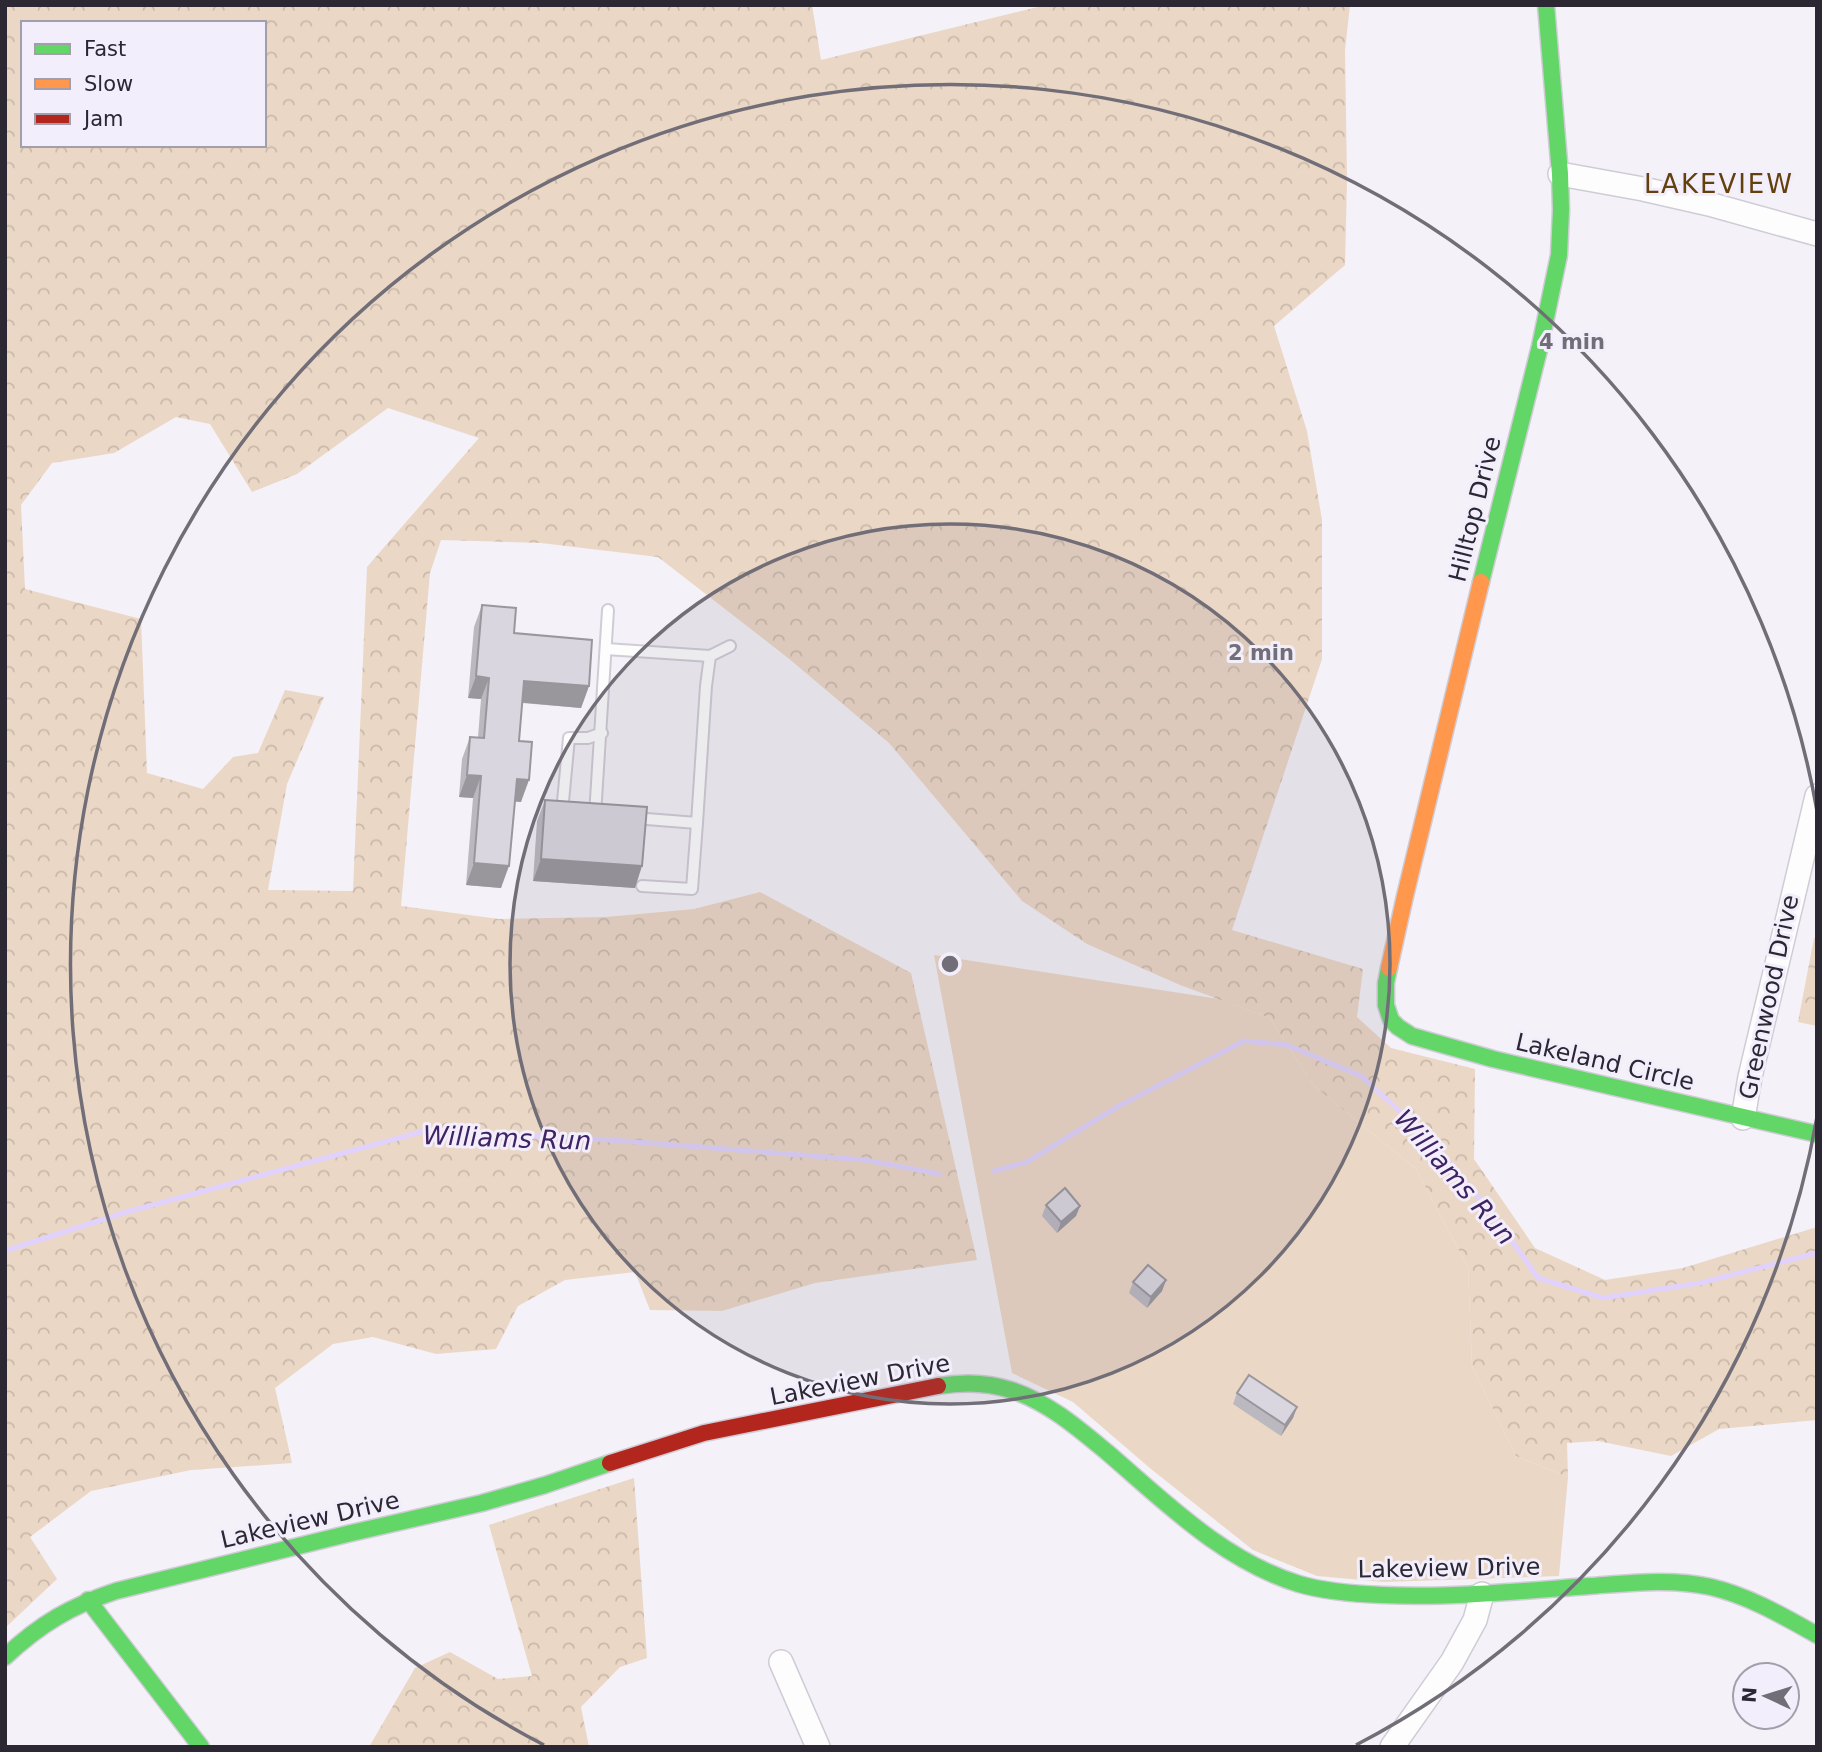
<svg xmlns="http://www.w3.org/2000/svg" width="1822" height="1752" font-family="'DejaVu Sans',sans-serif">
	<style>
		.grass { fill: #ebd7c5 }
		.forest { fill: url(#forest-crowns); fill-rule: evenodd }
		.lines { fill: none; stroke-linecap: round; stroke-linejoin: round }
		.stream { stroke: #e0d2fc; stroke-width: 5 }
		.lane-casing { stroke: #d0ccd6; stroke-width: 14 }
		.street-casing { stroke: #d0ccd6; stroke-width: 26 }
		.fast-casing { stroke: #d0ccd6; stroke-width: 19 }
		.slow-casing { stroke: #d0ccd6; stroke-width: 19 }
		.jam-casing { stroke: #d0ccd6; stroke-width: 19 }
		.lane { stroke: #fdfdfe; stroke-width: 10 }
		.street { stroke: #fdfdfe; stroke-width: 23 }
		.fast { stroke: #63d668; stroke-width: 16 }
		.slow { stroke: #ff974d; stroke-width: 16 }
		.jam { stroke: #b3261e; stroke-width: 16 }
		.wall { fill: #bbb8c0 }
		.shaded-wall { fill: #99969c }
		.building { fill: #dad6df; stroke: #99969c; stroke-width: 2 }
		.ring { fill: none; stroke: #716e78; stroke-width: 3.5 }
		.labels { text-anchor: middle; stroke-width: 6; stroke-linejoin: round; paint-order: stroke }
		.street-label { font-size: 24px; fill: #2b2733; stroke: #f3eefb }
		.neighbourhood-label { font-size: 26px; letter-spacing: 2px; fill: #64400d; stroke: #f3eefb }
		.water-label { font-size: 26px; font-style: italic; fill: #402364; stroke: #f3eefb }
		.centre { fill: #716e78; stroke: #f3eefb; stroke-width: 3.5 }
		.ring-label { font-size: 21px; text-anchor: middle; font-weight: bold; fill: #716e78; stroke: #f3eefb; stroke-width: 6; stroke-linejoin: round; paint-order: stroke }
	</style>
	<defs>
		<pattern id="forest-crowns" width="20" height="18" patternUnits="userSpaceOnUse" patternTransform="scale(1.75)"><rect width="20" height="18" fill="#ebd7c5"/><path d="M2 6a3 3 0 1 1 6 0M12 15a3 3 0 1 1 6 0" fill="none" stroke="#cab9aa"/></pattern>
	</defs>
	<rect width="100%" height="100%" fill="#f4f1f8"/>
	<!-- grass -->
	<polygon class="grass" points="934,955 1219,999 1270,1018 1313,1085 1416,1169 1468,1268 1472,1366 1516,1456 1568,1477 1559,1576 1384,1582 1317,1576 1253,1550 1151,1469 1073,1402 1012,1373"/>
	<!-- forest -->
	<g class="forest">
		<path d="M5 5H812L821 60 1046 5H1350L1345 50 1347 180 1345 265 1274 326 1307 431 1322 520V659L1232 930 1363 969 1357 1017 1391 1048 1475 1069 1474 1159 1535 1248 1605 1280 1683 1268 1817 1227V1420L1719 1429 1671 1456 1598 1441 1567 1443 1568 1477 1516 1456 1472 1366 1468 1268 1416 1169 1313 1085 1270 1018 1180 985 1087 944 1022 901 889 743 788 658 658 557 541 543 441 540 430 573 401 906 499 919 606 917 694 909 760 892 911 973 977 1260 815 1283 722 1311 650 1310 635 1272 565 1280 518 1306 496 1349 436 1354 373 1337 333 1344 275 1388 292 1463 191 1470 91 1491 30 1537 57 1579 5 1628ZM23 23H264V145H23ZM388 408 479 438 367 567 353 891 268 890 287 784 324 697 285 690 258 753 233 757 203 789 147 773 141 619 25 589 21 505 52 463 114 453 176 417 210 424 252 492 297 474Z"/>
		<polygon points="1814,938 1817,939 1817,1026 1798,1022"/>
		<polygon points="634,1478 647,1658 620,1667 581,1707 589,1747 369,1747 415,1668 450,1652 498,1679 532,1676 489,1525"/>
	</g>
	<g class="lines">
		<!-- stream -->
		<g class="stream">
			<polyline points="994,1171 1027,1162 1117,1107 1244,1041 1287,1045 1361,1076 1426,1135 1495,1217 1538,1278 1603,1298 1700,1283 1817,1253"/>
			<polyline points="5,1251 123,1213 428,1130 610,1140 865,1160 940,1174"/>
		</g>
		<!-- lane casing -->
		<g class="lane-casing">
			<g id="lane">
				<polyline points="606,649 710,656"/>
				<polyline points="562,812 569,738 588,738 602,733"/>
				<polyline points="595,815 608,610"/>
				<polyline points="634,818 697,823 706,686 710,656 730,646"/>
				<polyline points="642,886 692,889 697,823"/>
			</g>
		</g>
		<!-- street casing -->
		<g class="street-casing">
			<g id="street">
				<polyline points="1560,174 1643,189 1709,204 1817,234"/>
				<polyline points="1743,1118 1750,1077 1817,796"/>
				<polyline points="781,1662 818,1747"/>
				<polyline points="1392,1747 1452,1662 1475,1620 1482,1594"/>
			</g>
		</g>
		<!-- fast casing -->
		<g class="fast-casing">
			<g id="fast">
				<polyline points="1481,582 1540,346 1559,255 1561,210 1560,174 1546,5"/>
				<polyline points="1389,968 1386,983 1386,1005 1391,1020 1398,1027 1412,1036 1493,1059 1817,1134"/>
				<path d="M938 1386C962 1382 987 1382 1011 1390 1048 1402 1079 1429 1108 1453 1166 1503 1224 1561 1299 1584 1326 1592 1355 1594 1383 1595 1452 1598 1521 1591 1590 1586 1630 1583 1671 1578 1711 1587 1749 1596 1783 1616 1817 1635"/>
				<polyline points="88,1600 201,1747"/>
				<path d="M5 1657C40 1624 71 1606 116 1591L347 1534 482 1503 545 1485 610 1463"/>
			</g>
		</g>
		<!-- slow casing -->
		<g class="slow-casing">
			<polyline id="slow" points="1389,968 1405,896 1481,582"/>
		</g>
		<!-- jam casing -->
		<g class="jam-casing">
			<polyline id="jam" points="610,1463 704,1433 938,1386"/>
		</g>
		<!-- lane -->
		<use href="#lane" class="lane"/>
		<!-- street -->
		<use href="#street" class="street"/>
		<!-- fast -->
		<use href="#fast" class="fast"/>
		<!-- slow -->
		<use href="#slow" class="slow"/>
		<!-- jam -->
		<use href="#jam" class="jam"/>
	</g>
	<!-- wall -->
	<g class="wall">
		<polygon points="482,605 514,633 589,686 581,708 522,703 519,741 521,802 515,801 501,888 466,885 473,798 459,797 462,759 470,737 478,737 481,699 468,698 474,627"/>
		<polygon points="545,800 635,888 533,881 537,821"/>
		<polygon points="1046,1205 1080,1206 1076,1216 1057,1233 1042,1216"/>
		<polygon points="1166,1280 1162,1291 1147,1308 1129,1293 1133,1282"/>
		<polygon points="1237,1393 1297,1407 1293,1418 1281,1436 1233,1404"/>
	</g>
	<!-- shaded-wall -->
	<g class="shaded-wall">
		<polygon points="476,676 489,678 481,699 468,698"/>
		<polygon points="524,681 589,686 581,708 516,702"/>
		<polygon points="467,775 481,776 473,798 459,797"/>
		<polygon points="517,779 529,780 521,802 509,801"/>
		<polygon points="541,859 642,866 635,888 533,881"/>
		<polygon points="474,863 509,866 501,888 466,885"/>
		<polygon points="1080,1206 1076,1216 1057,1233 1061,1222"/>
		<polygon points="1166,1280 1162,1291 1147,1308 1151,1297"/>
		<polygon points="1297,1407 1293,1418 1281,1436 1285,1425"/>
	</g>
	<!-- building -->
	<g class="building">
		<polygon points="482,605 516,608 514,633 592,640 589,686 524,681 519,741 532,742 529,780 517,779 509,866 474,863 481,776 467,775 470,737 484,738 489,678 476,676"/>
		<polygon points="545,800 647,807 642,866 541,859"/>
		<polygon points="1065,1188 1080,1206 1061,1222 1046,1205"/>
		<polygon points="1148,1265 1166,1280 1151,1297 1133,1282"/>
		<polygon points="1249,1375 1297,1407 1285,1425 1237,1393"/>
	</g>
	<!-- distance rings -->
	<circle cx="950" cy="964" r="440" fill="#716e78" fill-opacity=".12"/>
	<g class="ring">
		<circle cx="950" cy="964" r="440"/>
		<path d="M1817 1117A880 880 0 0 1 1356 1745M544 1745A880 880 0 1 1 1817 811"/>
	</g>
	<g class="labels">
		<!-- street labels -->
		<g class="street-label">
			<text transform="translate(1475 509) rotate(-76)" y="8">Hilltop Drive</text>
			<text transform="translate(1769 997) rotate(-78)" y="8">Greenwood Drive</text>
			<text transform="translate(1605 1062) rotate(13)" y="8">Lakeland Circle</text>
			<text transform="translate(860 1380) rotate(-11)" y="8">Lakeview Drive</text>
			<text transform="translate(310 1520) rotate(-13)" y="8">Lakeview Drive</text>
			<text transform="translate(1449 1568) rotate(-1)" y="8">Lakeview Drive</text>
		</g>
		<!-- neighbourhood labels -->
		<g class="neighbourhood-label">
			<text x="1719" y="193">LAKEVIEW</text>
		</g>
		<!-- water labels -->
		<g class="water-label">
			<text transform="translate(507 1138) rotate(2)" y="9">Williams Run</text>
			<text transform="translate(1455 1177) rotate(49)" y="9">Williams Run</text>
		</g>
	</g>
	<circle cx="950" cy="964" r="10" class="centre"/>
	<g class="ring-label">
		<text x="1572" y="349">4 min</text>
		<text x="1261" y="660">2 min</text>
	</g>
	<!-- border -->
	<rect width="1822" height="1752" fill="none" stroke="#2b2733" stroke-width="14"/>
	<!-- legend -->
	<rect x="21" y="21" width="245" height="126" fill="#f3eefb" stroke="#a39eab" stroke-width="2"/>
	<rect x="35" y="44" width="35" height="10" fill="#63d668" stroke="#a39eab" stroke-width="2"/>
	<text x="84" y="56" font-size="21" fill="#2b2733">Fast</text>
	<rect x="35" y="79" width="35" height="10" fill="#ff974d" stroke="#a39eab" stroke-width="2"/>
	<text x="84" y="91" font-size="21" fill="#2b2733">Slow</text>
	<rect x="35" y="114" width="35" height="10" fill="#b3261e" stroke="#a39eab" stroke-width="2"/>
	<text x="84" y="126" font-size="21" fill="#2b2733">Jam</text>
	<!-- north arrow -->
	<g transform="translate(1766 1696) rotate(274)"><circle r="33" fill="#f3eefb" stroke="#a39eab" stroke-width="2"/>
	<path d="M0-5L12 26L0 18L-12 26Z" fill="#716e78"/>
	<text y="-10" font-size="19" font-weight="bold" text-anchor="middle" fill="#2b2733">N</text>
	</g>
</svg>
